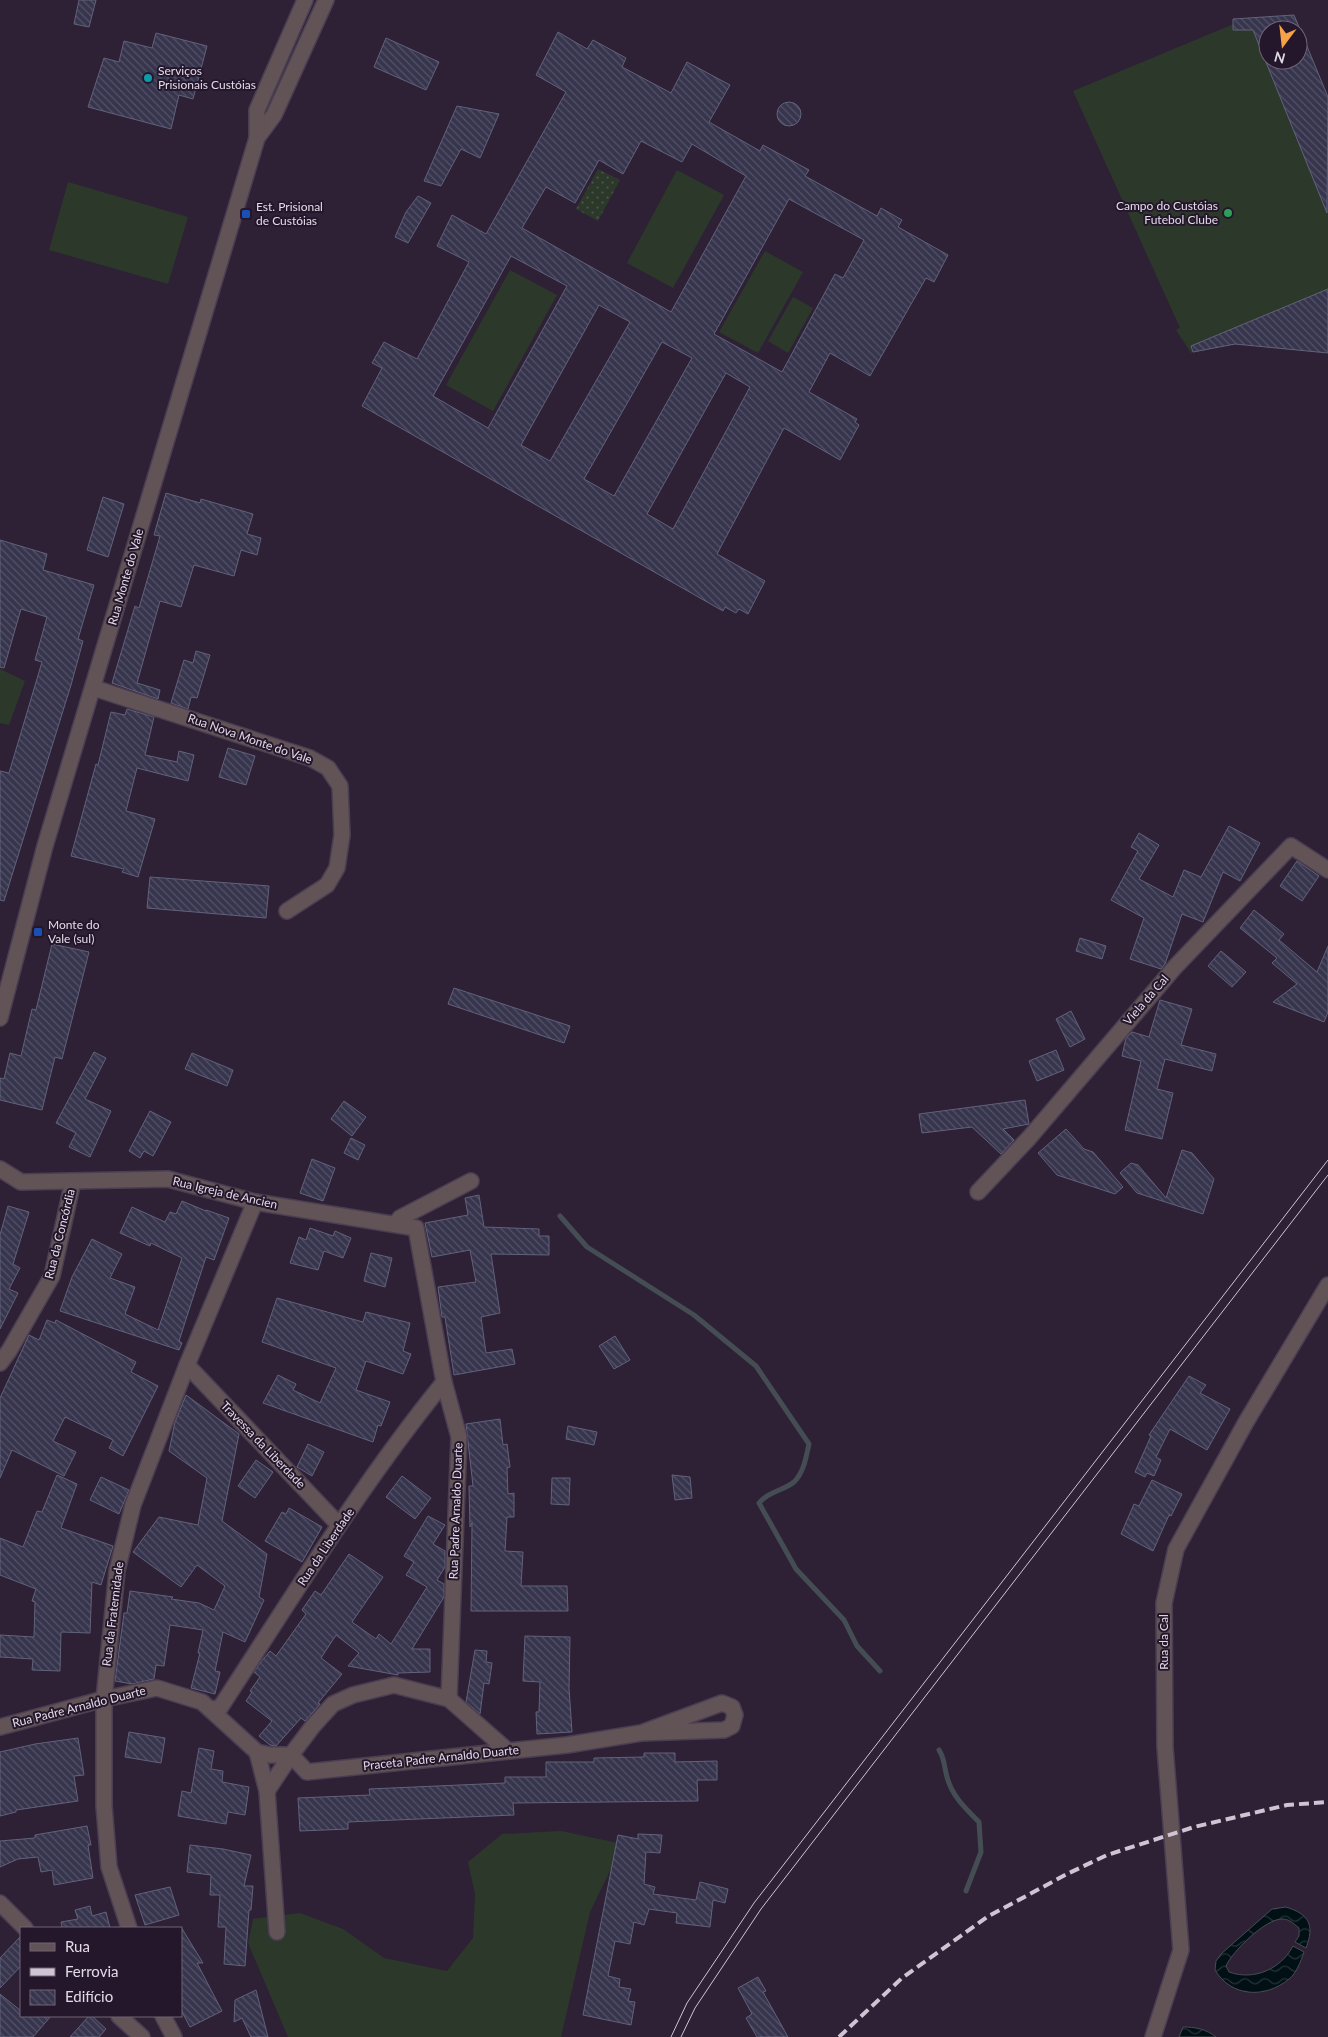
<svg xmlns="http://www.w3.org/2000/svg" width="1328" height="2037" font-family="Lato,sans-serif">
	<style>
		.grass { fill: #2c392a; fill-rule: evenodd }
		.park { fill: url(#park-dots) }
		.water { fill: url(#water-waves); stroke: #454d54 }
		.lines { fill: none; stroke-linecap: round; stroke-linejoin: round }
		.stream { stroke: #454d54; stroke-width: 5 }
		.building { fill: url(#building-back-hatch); stroke: #62627c; fill-rule: evenodd }
		.minor-casing { stroke: #4b3e52; stroke-width: 18 }
		.minor { stroke: #615356; stroke-width: 15 }
		.tram { stroke: #cec4d3; stroke-width: 1 }
		.rail { stroke: #cec4d3; stroke-width: 4; stroke-dasharray: 10 5; stroke-linecap: butt }
		.culture-dot { fill: #0f9aa8; stroke: #24172b; stroke-width: 2 }
		.leisure-dot { fill: #2e9e5b; stroke: #24172b; stroke-width: 2 }
		.transit-dot { fill: #1a4fb4; stroke: #24172b; stroke-width: 2 }
		.labels { text-anchor: middle; stroke-width: 4; stroke-linejoin: round; paint-order: stroke }
		.poi-label { font-size: 12px; fill: #e3dae8; stroke: #24172b; text-anchor: start }
		.street-label { font-size: 12px; fill: #e3dae8; stroke: #24172b }
	</style>
	<defs>
		<pattern id="park-dots" width="8" height="8" patternUnits="userSpaceOnUse" patternTransform="scale(1.25)"><rect width="8" height="8" fill="#2c392a"/><path d="M2 2h.1M6 6h.1" fill="none" stroke="#4a5549" stroke-width="1.8" stroke-linecap="round"/></pattern>
		<pattern id="water-waves" width="16" height="10" patternUnits="userSpaceOnUse" patternTransform="scale(1.25)"><rect width="16" height="10" fill="#011015"/><path d="M0 5q4-4 8 0t8 0" fill="none" stroke="#263237"/></pattern>
		<pattern id="building-back-hatch" width="6" height="6" patternUnits="userSpaceOnUse" patternTransform="scale(1.25)"><rect width="6" height="6" fill="#36354d"/><path d="M-1 5l2 2M0 0l6 6M5-1l2 2" fill="none" stroke="#535267"/></pattern>
	</defs>
	<rect width="100%" height="100%" fill="#2e2035"/>
	<!-- grass -->
	<g class="grass">
		<path d="M1294 15 1328 97V353L1235 344 1191 353 1176 330 1180 328 1073 91 1248 18ZM1268 30H1298V60H1268Z"/>
		<polygon points="677,170 724,195 673,288 627,263"/>
		<polygon points="68,182 188,217 168,284 49,250"/>
		<polygon points="765,251 803,272 758,353 719,332"/>
		<polygon points="510,270 557,295 493,411 446,385"/>
		<polygon points="793,297 813,308 788,353 768,341"/>
		<polygon points="0,669 25,681 9,725 0,723"/>
		<polygon points="561,1831 623,1844 590,1912 561,2037 288,2037 248,1943 253,1919 300,1913 343,1929 384,1958 447,1971 473,1938 475,1894 468,1862 502,1834"/>
	</g>
	<!-- park -->
	<polygon class="park" points="598,169 620,180 598,221 576,209"/>
	<!-- water -->
	<g class="water">
		<path d="M1286 1907C1309 1914 1315 1925 1306 1948L1295 1942 1299 1936V1928C1293 1923 1289 1919 1282 1919 1265 1919 1232 1952 1226 1966L1229 1972C1254 1981 1281 1969 1293 1946L1304 1952C1301 1961 1296 1974 1289 1979 1265 1999 1231 1997 1215 1970L1216 1961 1221 1954 1272 1909Z"/>
		<path d="M1183 2027C1195 2027 1206 2029 1216 2037H1179Z"/>
	</g>
	<g class="lines">
		<!-- stream -->
		<g class="stream">
			<path d="M560 1216 587 1247 694 1315 756 1366 809 1444C806 1457 804 1472 794 1482 783 1491 769 1491 759 1503L796 1569 844 1620 857 1646 880 1671"/>
			<path d="M939 1750C945 1759 944 1767 947 1777 952 1796 965 1808 979 1822L981 1852 966 1891"/>
		</g>
	</g>
	<!-- building -->
	<g class="building">
		<polygon points="79,0 96,0 89,27 74,24"/>
		<path d="M1294 15 1328 97 1327 213 1253 30H1233V19ZM1268 30H1298V60H1268Z"/>
		<path d="M558 32 587 49 593 40 626 58 622 67 671 93 687 62 730 85 709 122 760 151 763 145 809 170 805 176 877 216 881 208 902 220 898 227 948 255 934 282 926 278 870 376 830 353 809 392 857 419 855 422 859 425 840 460 784 428 717 554 765 581 748 614 739 609 736 613 725 607 723 611 362 406 382 368 372 363 384 342 417 359 469 262 437 246 452 215 486 234 566 92 536 75ZM641 141 682 162 692 144 746 176 671 312 522 228 546 187 575 203 599 160 623 174ZM789 199 864 240 843 278 835 274 782 372 714 334ZM511 256 567 286 488 428 433 396ZM599 305 630 322 550 461 521 445ZM662 342 692 358 614 496 584 479ZM726 373 750 387 673 529 647 514Z"/>
		<polygon points="156,33 207,46 193,99 179,95 171,129 88,107 104,58 119,62 124,41 152,48"/>
		<polygon points="386,38 439,62 426,90 374,67"/>
		<circle cx="789" cy="114" r="12"/>
		<polygon points="457,106 499,114 480,158 461,149 441,186 424,181"/>
		<polygon points="418,196 431,203 408,243 395,237 406,212"/>
		<polygon points="1328,289 1328,353 1235,344 1193,352 1191,346"/>
		<polygon points="166,493 200,503 201,499 253,514 247,534 261,538 257,555 241,550 234,576 194,565 181,607 160,601 137,683 160,690 158,699 112,683 135,606 139,608 160,536 154,535"/>
		<polygon points="103,497 124,504 108,557 87,550"/>
		<polygon points="0,540 47,554 43,570 94,585 78,639 83,641 71,685 4,901 0,900 0,771 9,773 42,662 35,660 47,617 21,609 4,668 0,667"/>
		<polygon points="196,651 210,655 197,698 191,697 188,709 171,703 184,660 193,663"/>
		<polygon points="127,709 154,717 145,755 177,762 179,751 194,755 188,781 137,768 126,811 155,819 138,877 122,872 124,869 71,856 96,764 98,765 111,712 125,715"/>
		<polygon points="228,748 255,756 246,785 219,777"/>
		<polygon points="1229,826 1260,843 1240,881 1223,872 1203,922 1182,914 1165,964 1161,969 1130,959 1144,918 1111,900 1138,851 1131,847 1139,833 1159,845 1139,879 1173,897 1184,870 1201,877"/>
		<polygon points="1297,861 1319,876 1302,901 1280,886"/>
		<polygon points="150,877 269,886 266,918 147,908"/>
		<polygon points="1254,910 1284,934 1279,940 1317,972 1328,946 1328,1012 1324,1022 1273,1002 1297,984 1272,963 1277,958 1240,928"/>
		<polygon points="1080,938 1106,946 1102,959 1076,951"/>
		<polygon points="52,944 89,952 62,1059 55,1057 42,1110 0,1100 0,1078 4,1079 10,1053 21,1056 32,1009 36,1010"/>
		<polygon points="1221,951 1246,972 1232,987 1208,966"/>
		<polygon points="454,988 570,1026 564,1043 448,1004"/>
		<polygon points="1160,1000 1192,1009 1181,1045 1216,1054 1212,1071 1165,1059 1157,1089 1173,1093 1162,1139 1125,1130 1141,1061 1122,1056 1126,1038 1132,1032 1149,1037"/>
		<polygon points="1071,1011 1085,1039 1070,1047 1056,1019"/>
		<polygon points="1056,1050 1064,1070 1037,1081 1029,1061"/>
		<polygon points="94,1052 106,1058 85,1099 111,1111 90,1157 69,1147 76,1133 56,1123"/>
		<polygon points="192,1053 233,1070 227,1086 185,1069"/>
		<polygon points="1025,1100 1029,1124 1003,1129 1014,1140 1001,1154 972,1127 922,1133 919,1114"/>
		<polygon points="344,1101 366,1117 352,1136 331,1119"/>
		<polygon points="150,1111 171,1122 153,1156 144,1151 140,1158 129,1151"/>
		<polygon points="1066,1129 1084,1149 1093,1152 1123,1187 1115,1194 1057,1175 1038,1153"/>
		<polygon points="351,1138 365,1145 358,1160 344,1153"/>
		<polygon points="1182,1150 1192,1153 1214,1179 1203,1214 1137,1193 1120,1173 1131,1163 1138,1165 1166,1198"/>
		<polygon points="312,1159 335,1168 323,1201 300,1193"/>
		<polygon points="479,1195 484,1227 539,1229 539,1236 549,1236 549,1255 491,1254 500,1313 481,1317 486,1353 512,1349 515,1364 454,1375 445,1317 442,1317 438,1287 476,1282 470,1250 432,1257 425,1223 468,1215 465,1198"/>
		<polygon points="182,1201 206,1211 206,1210 229,1218 214,1260 206,1257 179,1341 182,1343 179,1350 60,1311 72,1277 92,1239 122,1254 110,1278 135,1287 125,1314 158,1330 182,1258 151,1243 150,1246 120,1233 132,1207 165,1222 170,1212 176,1214"/>
		<polygon points="8,1206 29,1212 13,1264 20,1268 9,1289 18,1293 0,1329 0,1235"/>
		<polygon points="310,1228 333,1236 335,1231 351,1238 343,1258 324,1251 318,1270 290,1263 299,1237 306,1240"/>
		<polygon points="371,1253 392,1258 385,1287 364,1281"/>
		<polygon points="277,1298 363,1322 366,1312 410,1323 403,1351 411,1354 403,1374 366,1361 356,1390 390,1402 381,1426 378,1425 373,1442 263,1403 278,1375 296,1384 293,1390 320,1403 336,1368 262,1342"/>
		<polygon points="47,1320 55,1323 56,1320 136,1362 131,1372 158,1386 123,1456 109,1448 113,1440 65,1417 53,1441 76,1452 64,1476 12,1450 0,1478 0,1398 29,1335 39,1340"/>
		<polygon points="615,1336 630,1360 614,1369 599,1346"/>
		<polygon points="1189,1376 1206,1385 1200,1393 1230,1409 1207,1450 1170,1429 1156,1457 1161,1460 1154,1476 1147,1473 1145,1477 1135,1472 1151,1436 1149,1435"/>
		<polygon points="186,1395 239,1434 222,1521 267,1554 259,1597 264,1600 245,1642 223,1632 215,1671 220,1672 215,1694 191,1688 200,1653 198,1653 203,1630 170,1625 164,1666 156,1665 154,1679 132,1684 115,1681 124,1613 127,1613 130,1591 173,1597 171,1599 199,1603 214,1610 225,1586 197,1565 181,1587 133,1552 159,1517 198,1525 207,1478 169,1451 175,1422"/>
		<polygon points="500,1419 503,1445 507,1444 510,1467 507,1468 508,1494 514,1493 514,1517 507,1517 505,1551 523,1552 521,1586 567,1586 568,1611 471,1611 472,1523 470,1527 469,1486 473,1486 466,1424"/>
		<polygon points="568,1426 597,1432 594,1445 566,1439"/>
		<polygon points="308,1444 324,1452 312,1476 297,1467"/>
		<polygon points="256,1460 273,1472 255,1498 238,1486"/>
		<polygon points="57,1475 77,1484 61,1528 113,1546 101,1585 92,1582 90,1633 61,1632 60,1671 32,1670 33,1659 0,1657 0,1635 34,1637 35,1602 32,1601 36,1589 0,1575 0,1538 23,1547 37,1511 42,1512"/>
		<polygon points="672,1475 690,1477 692,1498 675,1500"/>
		<polygon points="402,1476 431,1498 415,1519 386,1497"/>
		<polygon points="101,1477 129,1490 119,1514 90,1500"/>
		<polygon points="552,1478 570,1478 569,1505 551,1504"/>
		<polygon points="1152,1480 1182,1494 1171,1516 1169,1515 1153,1551 1121,1534 1134,1504 1139,1506"/>
		<polygon points="289,1508 322,1527 302,1562 265,1541 282,1512 286,1514"/>
		<polygon points="428,1516 445,1525 433,1544 445,1551 445,1567 437,1580 444,1584 444,1597 412,1649 430,1649 430,1672 398,1673 398,1675 348,1666 359,1653 336,1635 321,1658 342,1674 318,1703 320,1704 305,1721 301,1718 276,1746 270,1745 259,1736 272,1721 246,1701 252,1692 250,1691 260,1677 254,1672 260,1663 270,1651 276,1656 306,1614 302,1610 315,1591 321,1595 349,1554 383,1577 352,1622 376,1639 379,1634 391,1644 427,1587 406,1575 414,1562 404,1556"/>
		<polygon points="525,1636 570,1637 569,1688 572,1732 537,1734 536,1712 539,1712 540,1682 523,1681"/>
		<polygon points="475,1650 487,1651 486,1662 492,1663 489,1684 484,1683 480,1714 466,1702"/>
		<polygon points="129,1732 165,1738 161,1763 125,1757"/>
		<polygon points="78,1738 84,1775 74,1776 78,1801 16,1810 16,1812 0,1816 0,1752 35,1744"/>
		<polygon points="199,1748 214,1751 211,1769 223,1771 222,1782 249,1787 245,1815 228,1812 226,1824 178,1816 182,1791 191,1793"/>
		<polygon points="644,1753 675,1753 675,1762 717,1761 717,1780 697,1780 698,1801 513,1803 514,1815 348,1822 348,1829 300,1831 298,1798 370,1795 369,1789 505,1783 505,1777 546,1777 546,1762 594,1762 594,1758 644,1757"/>
		<polygon points="87,1826 91,1845 88,1845 93,1878 54,1885 52,1870 41,1872 38,1857 18,1859 0,1867 0,1841 35,1838 35,1835"/>
		<polygon points="638,1834 662,1835 660,1853 646,1852 644,1884 655,1887 653,1894 696,1900 700,1882 728,1889 725,1903 713,1900 710,1927 676,1923 677,1913 649,1909 644,1925 634,1922 630,1944 615,1941 608,1976 620,1979 619,1987 631,1989 628,2001 635,2002 631,2025 583,2015 618,1835 638,1839"/>
		<polygon points="190,1845 223,1849 251,1855 244,1886 253,1886 251,1910 249,1910 245,1966 224,1964 226,1927 218,1927 220,1895 210,1895 211,1875 187,1872"/>
		<polygon points="170,1887 179,1915 145,1925 135,1895"/>
		<polygon points="90,1906 92,1916 106,1912 110,1928 62,1928 61,1922 78,1919 75,1910"/>
		<polygon points="181,1927 203,1963 197,1963 222,2011 190,2027 181,2010"/>
		<polygon points="21,1936 21,1966 0,1988 0,1958"/>
		<polygon points="758,1977 766,1991 763,1992 788,2037 757,2037 746,2018 752,2014 738,1988"/>
		<polygon points="256,1990 268,2037 251,2037 242,2018 234,2022 235,2000"/>
		<polygon points="0,1994 21,2011 21,2016 51,2016 33,2037 0,2037"/>
		<polygon points="89,2016 92,2016 106,2029 99,2037 70,2037"/>
	</g>
	<g class="lines">
		<!-- minor casing -->
		<g class="minor-casing">
			<g id="minor">
				<polyline points="257,138 274,115 326,0"/>
				<polyline points="94,688 310,758 328,768 340,786 342,835 337,868 327,885 287,911"/>
				<polyline points="0,1018 45,846 257,138 257,110 305,0"/>
				<polyline points="0,1169 21,1182 168,1179 255,1202 416,1228 444,1382 459,1437 449,1699 394,1685 353,1695 333,1704 313,1726 291,1755 270,1755 257,1752 202,1702 157,1688 104,1699 0,1727"/>
				<polyline points="978,1192 1029,1138 1175,967 1291,846 1328,870"/>
				<polyline points="396,1223 400,1218 471,1181"/>
				<polyline points="0,1363 9,1351 52,1276 73,1181"/>
				<polyline points="187,1365 339,1525"/>
				<polyline points="449,1699 508,1751"/>
				<path d="M210 1709 220 1708C292 1598 361 1484 444 1382"/>
				<polyline points="257,1752 267,1791 277,1932"/>
				<polyline points="267,1791 291,1755 307,1772 567,1745 641,1733 724,1730 732,1726 735,1715 732,1707 722,1703 641,1733"/>
				<polyline points="0,1903 25,1928"/>
				<polyline points="129,1928 109,1867 104,1806 104,1699 117,1571 133,1505 187,1365 255,1202"/>
				<polyline points="119,2016 142,2037"/>
				<polyline points="163,2016 174,2037"/>
				<polyline points="1153,2037 1181,1950 1165,1747 1164,1603 1176,1549 1246,1422 1328,1285"/>
			</g>
		</g>
		<!-- minor -->
		<use href="#minor" class="minor"/>
		<!-- tram -->
		<g class="tram">
			<polyline points="671,2037 687,2003 754,1903 1328,1160"/>
			<polyline points="681,2037 695,2008 761,1909 1328,1175"/>
		</g>
		<!-- rail -->
		<polyline class="rail" points="839,2037 902,1978 987,1917 1067,1874 1107,1855 1194,1827 1287,1805 1328,1802"/>
	</g>
	<!-- markers -->
	<circle class="culture-dot" cx="148" cy="78" r="5"/>
	<circle class="leisure-dot" cx="1228" cy="213" r="5"/>
	<g class="transit-dot">
		<rect x="241" y="209" width="10" height="10" rx="2.5"/>
		<rect x="33" y="927" width="10" height="10" rx="2.5"/>
	</g>
	<g class="labels">
		<!-- poi labels -->
		<g class="poi-label">
			<text x="158" y="75">Serviços<tspan x="158" dy="14">Prisionais Custóias</tspan></text>
			<text x="1218" y="210" text-anchor="end">Campo do Custóias<tspan x="1218" dy="14">Futebol Clube</tspan></text>
			<text x="256" y="211">Est. Prisional<tspan x="256" dy="14">de Custóias</tspan></text>
			<text x="48" y="929">Monte do<tspan x="48" dy="14">Vale (sul)</tspan></text>
		</g>
		<!-- street labels -->
		<g class="street-label">
			<text transform="translate(126 577) rotate(-74)" y="4">Rua Monte do Vale</text>
			<text transform="translate(250 739) rotate(19)" y="4">Rua Nova Monte do Vale</text>
			<text transform="translate(1146 1000) rotate(-49)" y="4">Viela da Cal</text>
			<text transform="translate(225 1193) rotate(13)" y="4">Rua Igreja de Ancien</text>
			<text transform="translate(60 1234) rotate(-76)" y="4">Rua da Concórdia</text>
			<text transform="translate(263 1445) rotate(46)" y="4">Travessa da Liberdade</text>
			<text transform="translate(456 1511) rotate(-88)" y="4">Rua Padre Arnaldo Duarte</text>
			<text transform="translate(326 1547) rotate(-56)" y="4">Rua da Liberdade</text>
			<text transform="translate(113 1614) rotate(-83)" y="4">Rua da Fraternidade</text>
			<text transform="translate(1164 1642) rotate(-90)" y="4">Rua da Cal</text>
			<text transform="translate(79 1707) rotate(-14)" y="4">Rua Padre Arnaldo Duarte</text>
			<text transform="translate(441 1758) rotate(-6)" y="4">Praceta Padre Arnaldo Duarte</text>
		</g>
	</g>
	<!-- legend -->
	<rect x="20" y="1927" width="162" height="90" fill="#24172b" stroke="#706577"/>
	<rect x="30" y="1943" width="25" height="8" fill="#615356" stroke="#706577"/>
	<text x="65" y="1952" font-size="15" fill="#e3dae8">Rua</text>
	<rect x="30" y="1968" width="25" height="8" fill="#cec4d3" stroke="#706577"/>
	<text x="65" y="1977" font-size="15" fill="#e3dae8">Ferrovia</text>
	<rect x="30" y="1990" width="25" height="15" fill="url(#building-back-hatch)" stroke="#706577"/>
	<text x="65" y="2002" font-size="15" fill="#e3dae8">Edifício</text>
	<!-- north arrow -->
	<g transform="translate(1283 45) rotate(195)"><circle r="24" fill="#24172b" stroke="#706577"/>
	<path d="M0-4L9 19L0 12L-9 19Z" fill="#f6a247"/>
	<text y="-8" font-size="14" font-weight="bold" text-anchor="middle" fill="#e3dae8">N</text>
	</g>
</svg>
